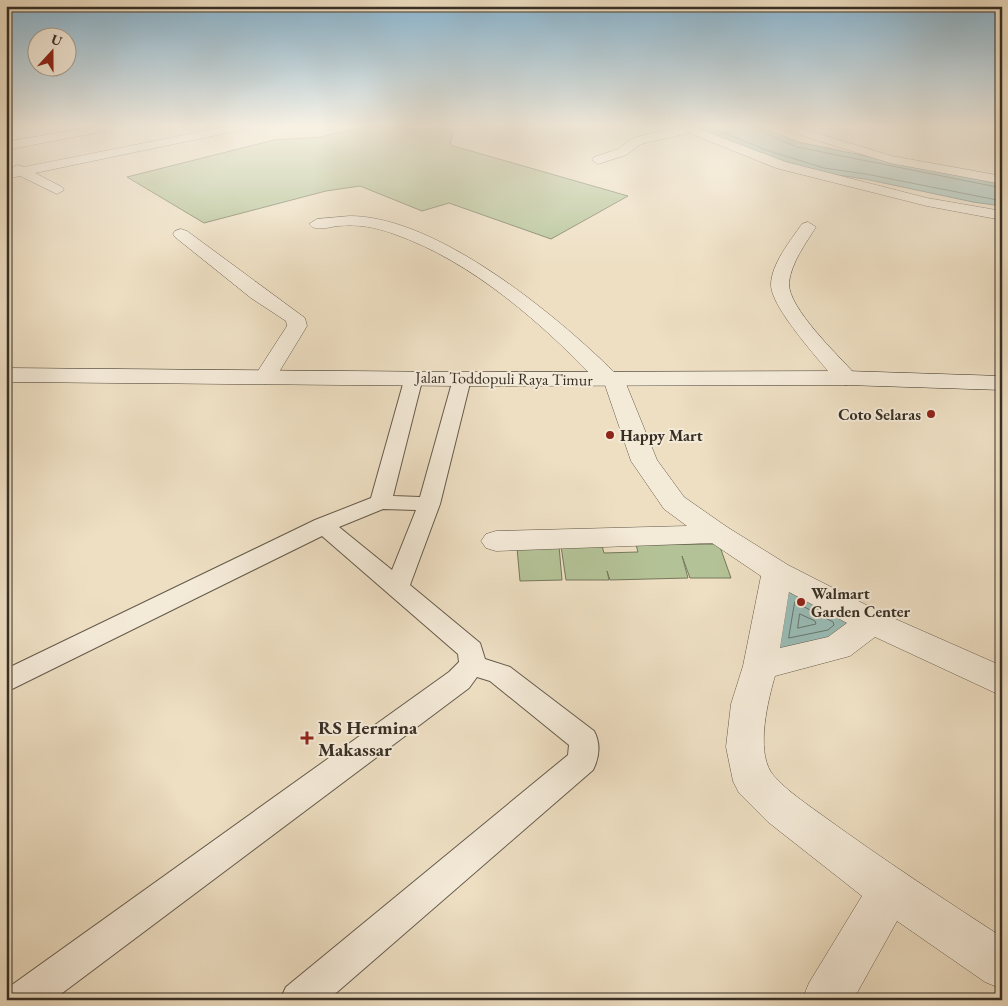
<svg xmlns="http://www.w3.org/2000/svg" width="1008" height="1006" font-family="'EB Garamond',serif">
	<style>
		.green { fill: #b4c397; stroke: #76795e }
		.water { fill: #99bcb6; stroke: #72847c }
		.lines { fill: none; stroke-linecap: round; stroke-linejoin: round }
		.shore { stroke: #68766e; stroke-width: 1 }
		.service-casing { stroke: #655b4c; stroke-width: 2 }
		.minor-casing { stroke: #655b4c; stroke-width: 1 }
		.secondary-casing { stroke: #372f25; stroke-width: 1 }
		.service { fill: #f4ead8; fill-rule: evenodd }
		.minor { fill: #f4ead8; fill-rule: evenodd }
		.secondary { fill: #f4ead8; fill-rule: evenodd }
		.poi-dot { fill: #8f2418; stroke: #f4ead8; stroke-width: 2 }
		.labels { text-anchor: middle; stroke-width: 4; stroke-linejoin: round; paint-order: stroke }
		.street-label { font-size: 16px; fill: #372f25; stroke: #f4ead8 }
		.poi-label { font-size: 16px; font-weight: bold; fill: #372f25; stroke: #f4ead8; text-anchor: start }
		.near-poi-label { font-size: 19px; font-weight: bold; fill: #372f25; stroke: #f4ead8; text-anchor: start }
	</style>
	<rect width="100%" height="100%" fill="#eedfc3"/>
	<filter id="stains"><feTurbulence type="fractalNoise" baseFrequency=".004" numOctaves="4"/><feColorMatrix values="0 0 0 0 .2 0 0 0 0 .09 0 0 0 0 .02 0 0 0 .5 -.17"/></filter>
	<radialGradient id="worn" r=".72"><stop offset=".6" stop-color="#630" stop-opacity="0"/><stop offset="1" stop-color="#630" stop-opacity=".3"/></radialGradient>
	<!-- green -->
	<g class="green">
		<polygon points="363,127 443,127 453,133 450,145 628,196 551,239 449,203 422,211 360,186 326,191 204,223 127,177 274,140 320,137"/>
		<polygon points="719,544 731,578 690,578 682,556 688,578 610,580 607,571 609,580 566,580 561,546 602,546 604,553 638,552 636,545"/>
		<polygon points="559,546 562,580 520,581 517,548"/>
	</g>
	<!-- water -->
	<g class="water">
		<polygon points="696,127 761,127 798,142 1002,184 1002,206 973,202 865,179 823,173 764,155"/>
		<polygon points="784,583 857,621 834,640 774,654"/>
	</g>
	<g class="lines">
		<!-- shore -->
		<g class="shore">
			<polyline points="709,127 766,150 824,168 866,174 1002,201"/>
			<polyline points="761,127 764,133 797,147 1002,188"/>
			<polygon points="795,602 833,622 834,625 828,630 789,638"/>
			<polygon points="800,614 815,621 816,624 798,628"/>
		</g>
		<!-- service casing -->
		<g class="service-casing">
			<path id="service" d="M414 372 420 373 423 377 393 496 420 497 453 379 456 375H468L471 379 440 504 410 585 480 643 485 659 510 667 594 731C601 744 599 758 593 770L328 1000H280L286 987 568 755 569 745 490 681 477 677 469 688 53 1000H6L9 987 449 672 459 662 458 654 322 536 6 692V669L315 520 371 498 405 377 408 373ZM383 509 416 510 392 570 339 527Z"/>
		</g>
		<!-- minor casing -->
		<g class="minor-casing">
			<g id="minor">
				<polygon points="93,127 117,127 111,130 6,150 6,142"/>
				<polygon points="225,127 247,127 241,130 35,173 62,187 64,190 57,194 20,176 6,179 6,171 17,165 24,167"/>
				<polygon points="680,127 694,127 786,162 927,198 1002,211 1002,220 927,206 776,168 689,133 641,144 626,155 598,164 592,160 594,157 618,149 633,138"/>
				<polygon points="779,127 796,127 892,156 1002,176 1002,184 890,163 781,129"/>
				<path d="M350 216C436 216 555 314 614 372L622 374 657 460 684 497 727 527 788 565 884 614 1002 666V696L875 637 850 656 775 676C768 700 756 749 771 772 781 787 811 807 826 818 884 860 942 898 1002 937V989L985 982 897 921 853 1000H802L809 983 862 896 768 822 739 793 733 781 726 747 731 704 743 666 761 576 712 543 496 551 486 548 481 541 486 534 496 531 687 526 664 509 631 461 605 385 600 384C544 325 472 261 394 234 375 227 358 224 338 226 329 227 315 232 309 224L317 219ZM789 592 847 623 828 637 780 648Z"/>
				<path d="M808 222 816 227C806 243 791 263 789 283 788 308 838 355 854 373L857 378 854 383 846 385 838 383C822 363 771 308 771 285 771 264 791 240 802 224Z"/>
				<polygon points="181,229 187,231 305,318 307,326 273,382 265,384 257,382 254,377 287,326 286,321 251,298 175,237 173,234 175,231"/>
			</g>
		</g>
		<!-- secondary casing -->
		<g class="secondary-casing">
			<polygon id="secondary" points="6,368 462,372 846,371 1002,376 1002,390 846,385 462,386 6,382"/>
		</g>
		<!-- service -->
		<use href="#service" class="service"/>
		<!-- minor -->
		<use href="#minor" class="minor"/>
		<!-- secondary -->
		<use href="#secondary" class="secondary"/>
	</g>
	<!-- sky -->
	<linearGradient id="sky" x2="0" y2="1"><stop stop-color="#88b7d4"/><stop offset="0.47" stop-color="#f7f1e4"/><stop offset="1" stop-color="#f7f1e4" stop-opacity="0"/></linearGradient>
	<rect width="1008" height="268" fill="url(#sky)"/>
	<!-- markers -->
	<g class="poi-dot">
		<circle cx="931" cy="414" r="5"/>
		<circle cx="610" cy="435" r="5"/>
		<circle cx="801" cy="602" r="5"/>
		<path d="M304.5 730.5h5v5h5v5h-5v5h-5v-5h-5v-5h5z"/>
	</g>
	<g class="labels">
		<!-- street labels -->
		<g class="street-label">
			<text transform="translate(504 378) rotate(1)" y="6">Jalan Toddopuli Raya Timur</text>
		</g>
		<!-- poi labels -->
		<g class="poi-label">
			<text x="921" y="420" text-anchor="end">Coto Selaras</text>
			<text x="620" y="441">Happy Mart</text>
			<text x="811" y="599">Walmart<tspan x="811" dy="18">Garden Center</tspan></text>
		</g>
		<!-- near-poi labels -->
		<g class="near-poi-label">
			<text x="318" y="734">RS Hermina<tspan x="318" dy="22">Makassar</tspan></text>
		</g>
	</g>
	<!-- margin -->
	<rect width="1008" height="1006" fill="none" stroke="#eedfc3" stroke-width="25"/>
	<rect x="8" y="8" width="993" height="991" fill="none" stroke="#372f25" stroke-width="2.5"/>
	<rect x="12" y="12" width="983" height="981" fill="none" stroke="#372f25"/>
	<!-- north arrow -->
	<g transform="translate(52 52) rotate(21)"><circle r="24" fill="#f4ead8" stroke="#a89f90"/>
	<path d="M0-4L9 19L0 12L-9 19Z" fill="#8f2418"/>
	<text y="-8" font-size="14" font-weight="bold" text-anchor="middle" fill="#372f25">U</text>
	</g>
	<rect width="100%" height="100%" filter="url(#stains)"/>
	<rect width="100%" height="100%" fill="url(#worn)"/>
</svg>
